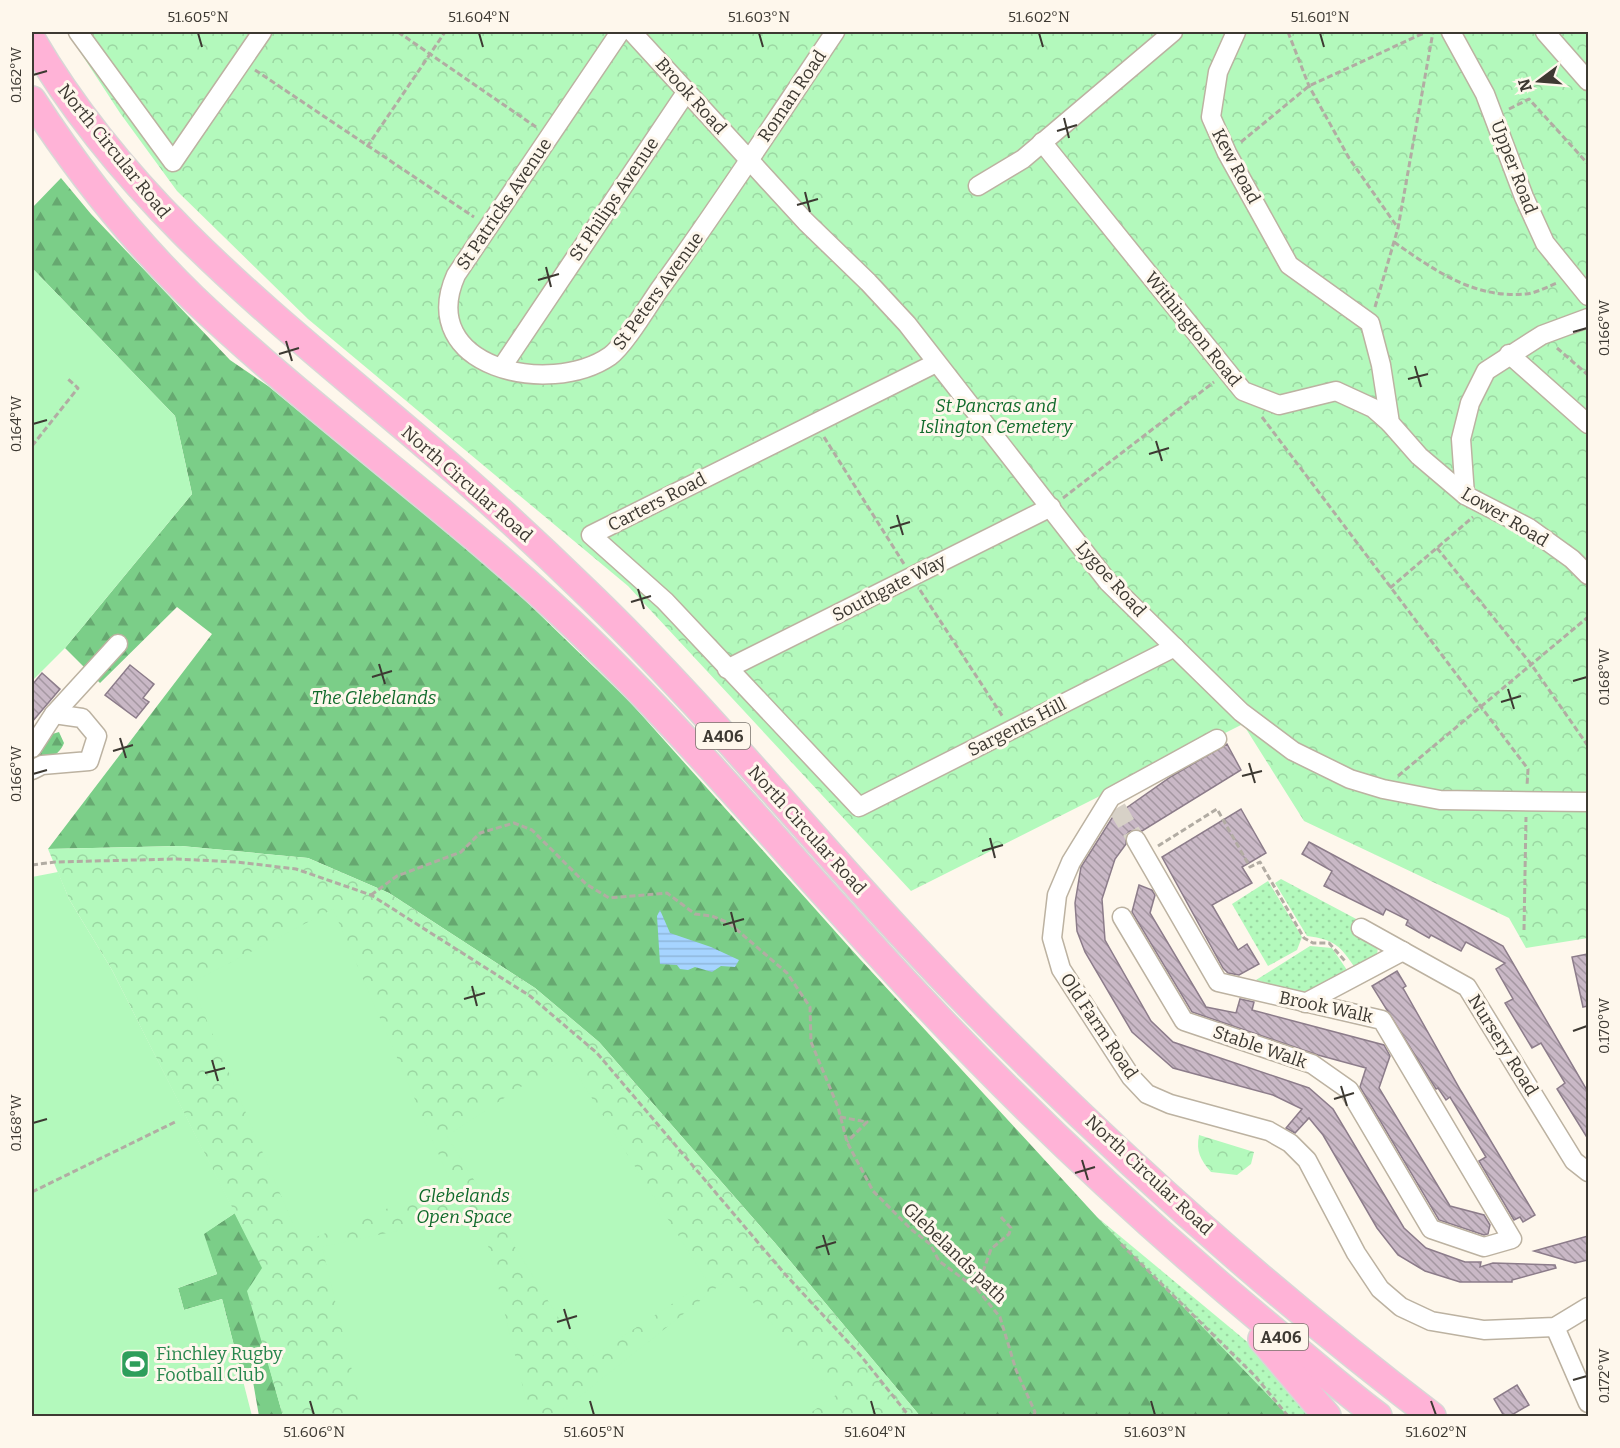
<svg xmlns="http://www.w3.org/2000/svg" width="1620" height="1448" font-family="Bitter,serif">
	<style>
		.grass { fill: url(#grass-dots) }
		.forest { fill: url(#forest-firs) }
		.park { fill: url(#park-crowns) }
		.garden { fill: #b3f9bc }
		.water { fill: url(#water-rules) }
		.building { fill: url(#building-back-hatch); stroke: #8c7c8a; stroke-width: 1.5 }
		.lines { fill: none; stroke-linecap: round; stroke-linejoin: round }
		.minor-tunnel { stroke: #d7d1c7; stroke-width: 18; stroke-dasharray: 18 9; stroke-linecap: butt }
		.minor-casing { stroke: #bcb2a1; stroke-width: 21 }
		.highway-casing { stroke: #d8d7d6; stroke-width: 30 }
		.path { stroke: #b2aca3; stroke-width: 3; stroke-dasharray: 6 3; stroke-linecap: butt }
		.minor { stroke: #fff; stroke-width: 18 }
		.highway { stroke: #ffb3d7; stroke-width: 27 }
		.ticks { fill: none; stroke: #3d3932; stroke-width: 2 }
		.labels { text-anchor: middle; stroke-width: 6; stroke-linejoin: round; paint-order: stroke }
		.shield { fill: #fef7ec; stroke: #77726a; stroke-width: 1.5 }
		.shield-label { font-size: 16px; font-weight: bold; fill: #3d3932 }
		.street-label { font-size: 18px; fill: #3d3932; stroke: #fef7ec }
		.park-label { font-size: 18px; font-style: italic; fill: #0f6a2a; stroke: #fef7ec }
		.leisure-label { font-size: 18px; fill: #27864d; stroke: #fef7ec; text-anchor: start }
		.neatline { fill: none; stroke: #3d3932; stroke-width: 2 }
		.ticks-label { font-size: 15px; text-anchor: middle; fill: #3d3932 }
	</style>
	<defs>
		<pattern id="grass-dots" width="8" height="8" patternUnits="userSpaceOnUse" patternTransform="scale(1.5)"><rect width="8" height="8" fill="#b3f9bc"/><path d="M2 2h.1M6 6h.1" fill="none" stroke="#9bd6a2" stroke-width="1.8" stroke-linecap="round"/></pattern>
		<pattern id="forest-firs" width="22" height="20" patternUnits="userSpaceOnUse" patternTransform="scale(1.5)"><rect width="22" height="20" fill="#7bce88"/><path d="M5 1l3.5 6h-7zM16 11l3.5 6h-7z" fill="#66a870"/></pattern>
		<pattern id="park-crowns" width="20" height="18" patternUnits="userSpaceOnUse" patternTransform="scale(1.5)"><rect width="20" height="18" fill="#b3f9bc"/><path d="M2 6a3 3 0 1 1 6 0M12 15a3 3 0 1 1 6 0" fill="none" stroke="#9bd6a2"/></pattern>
		<pattern id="water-rules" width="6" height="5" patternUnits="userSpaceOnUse" patternTransform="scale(1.5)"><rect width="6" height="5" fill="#a6d4ff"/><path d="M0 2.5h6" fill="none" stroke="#90b7db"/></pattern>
		<pattern id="building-back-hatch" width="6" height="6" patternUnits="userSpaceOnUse" patternTransform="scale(1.5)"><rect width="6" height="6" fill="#c9b8c6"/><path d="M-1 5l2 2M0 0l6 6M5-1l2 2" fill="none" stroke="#a497a1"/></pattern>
	</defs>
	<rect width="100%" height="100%" fill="#fef7ec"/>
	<!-- grass -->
	<g class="grass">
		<path d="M1281 879 1360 921 1378 945 1377 957 1356 969C1340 946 1336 940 1307 936L1275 883Z"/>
		<polygon points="1268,881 1302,937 1297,950 1268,966 1232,904"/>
		<path d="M1310 946 1332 948 1347 970C1302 999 1306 994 1256 980Z"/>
		<polygon points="1097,1217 1269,1360 1313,1416 1288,1416"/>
	</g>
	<!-- forest -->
	<g class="forest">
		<polygon points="61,178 91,214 230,360 268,386 501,577 630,702 859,958 1097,1217 1288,1416 920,1416 775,1243 599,1042 535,988 389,893 308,858 181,846 48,849 212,634 177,607 100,683 65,648 192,494 175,416 32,268 32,208"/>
		<path d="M59 732 64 743C58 758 46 759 32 761L49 735Z"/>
		<polygon points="235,1213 263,1268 248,1291 283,1416 259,1416 252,1376 241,1373 222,1299 184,1310 178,1288 217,1274 203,1234"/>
	</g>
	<!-- park -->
	<g class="park">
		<polygon points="67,32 1588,32 1588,938 1526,948 1509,918 1304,821 1243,724 911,891 628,586 308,319 177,191 120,113"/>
		<polygon points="181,846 308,858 389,893 535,988 599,1042 775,1243 920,1416 283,1416 247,1291 262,1268 112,970 69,899 48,849"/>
		<path d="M1199 1135 1254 1152 1251 1164 1237 1175 1211 1172C1200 1159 1196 1152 1199 1135Z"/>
	</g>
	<!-- garden -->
	<g class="garden">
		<polygon points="32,268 175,416 192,494 65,648 32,681"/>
		<polygon points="58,872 69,899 112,970 235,1213 204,1234 217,1274 178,1288 184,1310 222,1299 252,1416 32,1416 32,877"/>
		<polygon points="333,909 451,1183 301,1243 191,983"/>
		<polygon points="566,1057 707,1281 585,1361 447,1136"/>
		<polygon points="480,1213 530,1416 363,1416 322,1247"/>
		<polygon points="730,1277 836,1395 806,1416 555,1416"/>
	</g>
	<!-- water -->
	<polygon class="water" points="660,910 670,933 711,947 739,960 735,967 721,966 712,972 695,967 688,970 680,969 677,965 660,964 657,916"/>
	<!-- building -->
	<g class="building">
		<polygon points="130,665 154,684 143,698 149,702 136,718 105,695"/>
		<polygon points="42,673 60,689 32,722 32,685"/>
		<polygon points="1227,744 1241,770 1142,831 1130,831 1126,835 1126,844 1115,859 1102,899 1105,940 1151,1021 1173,1042 1309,1088 1333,1109 1404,1228 1426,1248 1465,1262 1481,1262 1480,1267 1493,1263 1555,1265 1556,1268 1512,1280 1512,1282 1460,1282 1425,1271 1398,1255 1377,1228 1323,1135 1309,1118 1295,1133 1286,1128 1302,1109 1273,1095 1173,1068 1132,1032 1085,952 1077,931 1075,903 1081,867 1112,818 1172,776"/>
		<polygon points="1241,809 1266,853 1242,867 1252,883 1212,905 1238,950 1247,944 1259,964 1239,975 1228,973 1223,968 1162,857"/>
		<polygon points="1309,842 1503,946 1588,1092 1588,1139 1557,1089 1565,1083 1541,1043 1532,1048 1505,1003 1513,999 1496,969 1505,963 1466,942 1461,951 1431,935 1429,938 1406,925 1408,920 1386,909 1383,915 1324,886 1332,871 1302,854"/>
		<polygon points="1139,885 1152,890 1155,895 1150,913 1206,1007 1236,1013 1240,999 1254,1002 1252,1010 1384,1045 1390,1056 1379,1088 1450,1206 1484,1215 1490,1225 1488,1234 1484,1235 1439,1220 1360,1087 1366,1068 1318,1055 1192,1012 1132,912"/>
		<polygon points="1588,954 1588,1006 1583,1007 1572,957"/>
		<polygon points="1397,971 1406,986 1403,988 1461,1091 1535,1215 1523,1222 1520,1217 1514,1220 1479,1161 1486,1157 1450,1097 1446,1100 1438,1088 1436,1089 1372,986"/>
		<polygon points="1588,1236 1588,1260 1575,1263 1534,1251"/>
		<polygon points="1517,1385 1529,1405 1510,1416 1504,1416 1494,1399"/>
	</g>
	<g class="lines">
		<!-- minor-tunnel -->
		<polyline class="minor-tunnel" points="1117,808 1136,840"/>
		<!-- minor casing -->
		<g class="minor-casing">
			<g id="minor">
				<polyline points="78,32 173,162 262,32"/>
				<path d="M620 32 456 275C415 367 549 398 610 356 624 346 648 306 659 290 720 206 777 118 835 32"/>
				<polyline points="632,32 806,222 868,282 907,324 1108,582 1241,712 1293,751 1350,779 1383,789 1440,800 1588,802"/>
				<polyline points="1236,32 1218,72 1211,117 1227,153 1289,265 1370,323 1381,365 1390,423 1419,456 1465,495 1529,528 1572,559 1588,575"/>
				<polyline points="1451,32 1485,94 1524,197 1545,243 1588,296"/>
				<polyline points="1545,32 1588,81"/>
				<polyline points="1042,142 1243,391 1279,405 1336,391 1373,408 1390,423"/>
				<polyline points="978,186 1023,159 1173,32"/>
				<polyline points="1509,354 1588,424"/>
				<polyline points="936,363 591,535 665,601 859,807 1175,647"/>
				<polyline points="502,367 687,91"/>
				<polyline points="1465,495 1461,439 1470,403 1486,371 1542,335 1588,318"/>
				<polyline points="727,669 1051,507"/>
				<polyline points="1217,739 1111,797 1071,862 1057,895 1052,938 1061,969 1131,1077 1147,1094 1170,1104 1269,1131 1290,1143 1307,1160 1356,1253 1380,1289 1401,1307 1431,1321 1484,1330 1555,1327 1588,1307"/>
				<polyline points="32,748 54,714 118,644"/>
				<polyline points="32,770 42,765 89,761 97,736 82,718 54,714"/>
				<polyline points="1122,917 1184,1021 1312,1064 1349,1090 1431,1229 1484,1247 1512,1239 1382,1020 1218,982 1136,840"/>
				<polyline points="1361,928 1467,987 1574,1161 1588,1172"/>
				<polyline points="1305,1003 1403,951"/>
				<polyline points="1555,1327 1588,1403"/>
			</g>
		</g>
		<!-- highway casing -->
		<g class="highway-casing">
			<g id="highway">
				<path d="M32 40C138 222 305 339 460 475 502 512 543 550 583 589 719 719 835 869 967 1003 1112 1151 1268 1291 1432 1416"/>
				<path d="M32 100C78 171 131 238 193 298 321 420 468 521 595 646 712 761 816 889 929 1008 1033 1119 1144 1222 1261 1320 1300 1352 1338 1386 1378 1416"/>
				<polyline points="1262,1339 1327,1416"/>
			</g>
		</g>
		<!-- path -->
		<g class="path">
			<polyline points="398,32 536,127"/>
			<polyline points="1288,32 1309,86 1349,158 1398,228"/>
			<polyline points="255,70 474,217"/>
			<polyline points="1509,109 1529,99 1588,164"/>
			<polyline points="1241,142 1309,86 1426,32"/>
			<polyline points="367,147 445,32"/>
			<path d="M1394 242C1434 270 1474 299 1526 294 1536 293 1547 287 1557 283"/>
			<polyline points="1375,307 1398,228 1433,32"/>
			<polyline points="1557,348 1588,375"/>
			<polyline points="1262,417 1528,769 1527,786"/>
			<polyline points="824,437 904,564"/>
			<polyline points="32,446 78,388 68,379"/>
			<polyline points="1063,498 1214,382"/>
			<polyline points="1437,548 1531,664 1588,746"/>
			<polyline points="1390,588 1473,517"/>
			<polyline points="920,590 1003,717"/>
			<polyline points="1398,776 1588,617"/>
			<polyline points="1158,846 1217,809 1250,867 1260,862 1304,938 1313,943 1329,943 1346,962"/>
			<polyline points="32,865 55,862 176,859 237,862 296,869 371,895 530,996 597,1053 784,1273 861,1356 909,1416"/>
			<polyline points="371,895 397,876 461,852 480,833 514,823 532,830 586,884 609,898 667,893 695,914 712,916 729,923 787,973 810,1007 811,1042 838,1107 847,1142 873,1191 912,1230 930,1244 939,1261 977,1289 1000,1317 1016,1370 1035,1412 1034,1416"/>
			<polyline points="1524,930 1526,817"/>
			<polyline points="840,1117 867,1122 847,1142"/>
			<polyline points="32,1192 175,1122"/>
			<polyline points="1121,1244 1255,1376 1288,1416"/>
			<polyline points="977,1289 991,1249 1009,1234 1011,1228 1001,1217"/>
		</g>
		<!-- minor -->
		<use href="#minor" class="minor"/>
		<!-- highway -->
		<use href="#highway" class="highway"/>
	</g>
	<!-- ticks -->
	<path class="ticks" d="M198 33 202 47M479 33 483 47M759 33 763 47M1039 33 1043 47M1320 33 1324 47M33 75 47 71M1064 118 1069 138M1057 131 1077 125M805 192 810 212M797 205 818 199M546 267 551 287M538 280 559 274M1573 332 1587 328M286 341 292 361M279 354 299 348M1415 366 1421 387M1408 379 1428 374M33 424 47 420M1156 441 1162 461M1149 454 1169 448M897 515 903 535M890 528 910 522M638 589 644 609M631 602 651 596M379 664 385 684M372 677 392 671M1573 681 1587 677M1508 689 1514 709M1501 702 1521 696M120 738 126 758M113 751 133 745M1249 763 1255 783M33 774 47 770M1242 776 1262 771M990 838 995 858M982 851 1003 845M731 912 736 932M723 925 744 919M472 986 477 1006M464 999 485 993M1573 1031 1587 1026M212 1060 218 1081M205 1073 225 1068M1341 1086 1347 1106M1334 1099 1354 1093M33 1123 47 1119M1082 1160 1088 1180M1075 1173 1095 1167M823 1235 829 1255M816 1248 836 1242M564 1309 570 1329M557 1322 577 1316M1573 1380 1587 1376M310 1401 314 1415M590 1401 594 1415M871 1401 875 1415M1151 1401 1155 1415M1431 1401 1436 1415"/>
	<!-- icons -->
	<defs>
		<g id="stadium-square" transform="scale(1.5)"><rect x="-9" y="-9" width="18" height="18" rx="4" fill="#2e9e5b" stroke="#fef7ec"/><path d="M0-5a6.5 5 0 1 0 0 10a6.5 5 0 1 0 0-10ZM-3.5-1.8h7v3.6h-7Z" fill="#fff"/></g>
	</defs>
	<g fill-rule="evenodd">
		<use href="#stadium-square" x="135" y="1364"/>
	</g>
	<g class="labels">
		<!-- shield labels -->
		<g class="shield">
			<rect x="696" y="723" width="54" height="26" rx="4.5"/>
			<rect x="1254" y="1324" width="54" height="26" rx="4.5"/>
		</g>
		<g class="shield-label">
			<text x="723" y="742">A406</text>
			<text x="1281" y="1343">A406</text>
		</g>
		<!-- street labels -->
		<g class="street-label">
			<text transform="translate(691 96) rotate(48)" y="6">Brook Road</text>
			<text transform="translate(792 96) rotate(-56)" y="6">Roman Road</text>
			<text transform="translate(114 151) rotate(51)" y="6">North Circular Road</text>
			<text transform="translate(1236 166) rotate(62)" y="6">Kew Road</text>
			<text transform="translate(1514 167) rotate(69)" y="6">Upper Road</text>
			<text transform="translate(614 199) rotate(-56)" y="6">St Philips Avenue</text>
			<text transform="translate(504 204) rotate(-56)" y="6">St Patricks Avenue</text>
			<text transform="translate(658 291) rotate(-54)" y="6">St Peters Avenue</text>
			<text transform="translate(1193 329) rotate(51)" y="6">Withington Road</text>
			<text transform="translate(467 484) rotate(41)" y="6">North Circular Road</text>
			<text transform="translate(657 502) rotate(-27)" y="6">Carters Road</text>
			<text transform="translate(1505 517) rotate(31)" y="6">Lower Road</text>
			<text transform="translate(1111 579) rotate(48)" y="6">Lygoe Road</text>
			<text transform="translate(889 588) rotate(-27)" y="6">Southgate Way</text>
			<text transform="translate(1017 727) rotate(-27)" y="6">Sargents Hill</text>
			<text transform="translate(807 830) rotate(48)" y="6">North Circular Road</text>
			<text transform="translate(1326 1007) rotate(12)" y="6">Brook Walk</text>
			<text transform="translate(1099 1026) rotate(56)" y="6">Old Farm Road</text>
			<text transform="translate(1503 1045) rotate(58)" y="6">Nursery Road</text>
			<text transform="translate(1260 1047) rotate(19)" y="6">Stable Walk</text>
			<text transform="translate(1149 1175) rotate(43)" y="6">North Circular Road</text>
			<text transform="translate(955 1253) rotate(44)" y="6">Glebelands path</text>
		</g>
		<!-- park labels -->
		<g class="park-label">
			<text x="996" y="412">St Pancras and<tspan x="996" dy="21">Islington Cemetery</tspan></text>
			<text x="374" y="704">The Glebelands</text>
			<text x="464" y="1202">Glebelands<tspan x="464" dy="21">Open Space</tspan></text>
		</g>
		<!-- leisure labels -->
		<g class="leisure-label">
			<text x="156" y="1360">Finchley Rugby<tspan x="156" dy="21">Football Club</tspan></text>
		</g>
	</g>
	<!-- border -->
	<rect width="1620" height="1448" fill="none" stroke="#fef7ec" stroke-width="66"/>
	<!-- north arrow -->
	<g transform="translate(1539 81) rotate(254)" stroke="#fef7ec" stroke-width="4.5" paint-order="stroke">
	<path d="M0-4.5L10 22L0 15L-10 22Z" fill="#3d3932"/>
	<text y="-9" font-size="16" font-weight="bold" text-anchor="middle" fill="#3d3932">N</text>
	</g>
	<rect x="33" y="33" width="1554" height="1382" class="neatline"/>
	<g class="ticks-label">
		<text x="198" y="22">51.605°N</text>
		<text x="479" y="22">51.604°N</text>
		<text x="759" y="22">51.603°N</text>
		<text x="1039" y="22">51.602°N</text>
		<text x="1320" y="22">51.601°N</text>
		<text transform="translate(16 75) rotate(-90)" y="5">0.162°W</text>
		<text transform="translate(1604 328) rotate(-90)" y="5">0.166°W</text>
		<text transform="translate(16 424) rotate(-90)" y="5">0.164°W</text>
		<text transform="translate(1604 677) rotate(-90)" y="5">0.168°W</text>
		<text transform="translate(16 774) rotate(-90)" y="5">0.166°W</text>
		<text transform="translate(1604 1026) rotate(-90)" y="5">0.170°W</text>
		<text transform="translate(16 1123) rotate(-90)" y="5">0.168°W</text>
		<text transform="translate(1604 1376) rotate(-90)" y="5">0.172°W</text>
		<text x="314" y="1437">51.606°N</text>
		<text x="594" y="1437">51.605°N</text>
		<text x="875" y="1437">51.604°N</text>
		<text x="1155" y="1437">51.603°N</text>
		<text x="1436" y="1437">51.602°N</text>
	</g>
</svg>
